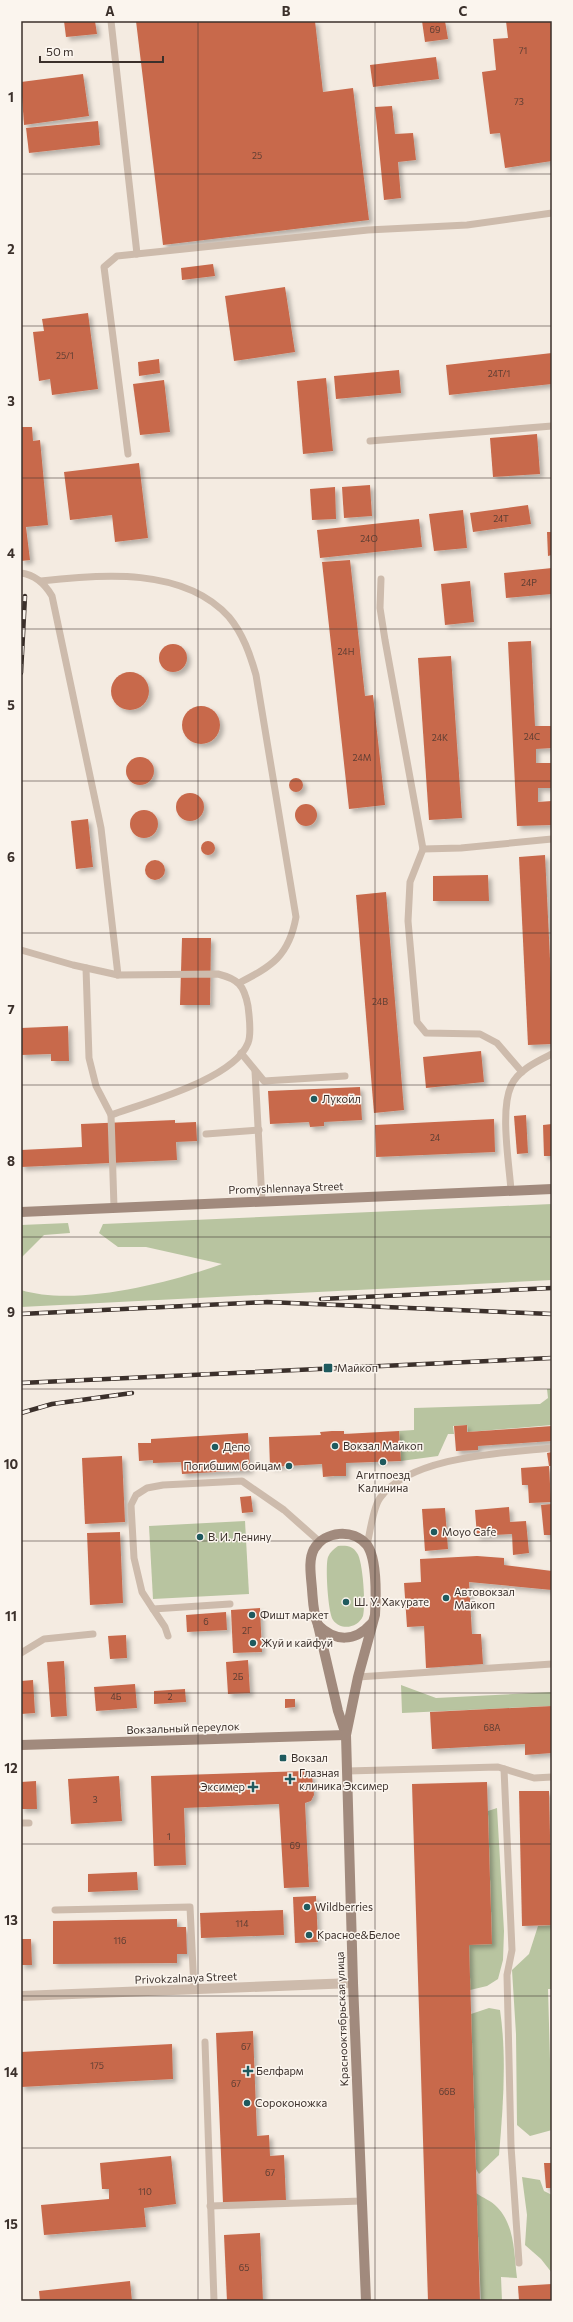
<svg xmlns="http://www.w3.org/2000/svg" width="573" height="2322" font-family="Commissioner,sans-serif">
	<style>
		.green { fill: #b8c4a0 }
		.building { fill: #c8694b; filter: url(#shadow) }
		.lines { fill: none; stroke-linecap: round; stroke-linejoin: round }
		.lane { stroke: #cdbbac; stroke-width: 7 }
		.street { stroke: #cdbbac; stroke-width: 10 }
		.secondary { stroke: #a18a7d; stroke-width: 10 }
		.rail-casing { stroke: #3b302b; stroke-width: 4.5 }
		.rail { stroke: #fbf5ee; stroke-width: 3; stroke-dasharray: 9; stroke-linecap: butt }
		.grid { fill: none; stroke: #3b302b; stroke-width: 1; stroke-opacity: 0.55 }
		.poi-dot { fill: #1f5a5e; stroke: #fbf5ee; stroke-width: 1.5 }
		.labels { text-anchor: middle; stroke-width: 3; stroke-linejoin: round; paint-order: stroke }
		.number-label { font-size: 9px; fill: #5e3e33 }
		.poi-label { font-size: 11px; fill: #3b302b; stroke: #fbf5ee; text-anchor: start }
		.street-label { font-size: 11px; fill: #3b302b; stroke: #fbf5ee }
		.neatline { fill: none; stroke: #3b302b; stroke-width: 1.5 }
		.grid-label { font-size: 13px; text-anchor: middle; font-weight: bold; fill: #3b302b }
	</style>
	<defs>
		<filter id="shadow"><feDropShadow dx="3.5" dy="3.5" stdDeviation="2" flood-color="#0004"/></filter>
	</defs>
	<rect width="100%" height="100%" fill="#f4ebe1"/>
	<!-- green -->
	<g class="green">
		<path d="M552 1204V1280L21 1307V1290C75 1307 169 1283 222 1264L146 1247H118L99 1233 103 1224Z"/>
		<polygon points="68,1223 70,1233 44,1235 21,1258 21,1225"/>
		<polygon points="547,1389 552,1389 552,1425 468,1432 467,1425 453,1426 454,1434 448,1434 438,1456 401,1461 399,1431 414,1430 414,1408 540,1404 548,1398"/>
		<polygon points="245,1521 249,1594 153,1599 149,1526"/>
		<path d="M338 1546C346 1545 353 1546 357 1553 363 1560 366 1607 363 1616 358 1628 341 1631 333 1620 328 1613 325 1565 328 1557 330 1552 334 1549 338 1546Z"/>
		<polygon points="401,1685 436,1698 552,1692 552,1706 402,1713"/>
		<polygon points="497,1808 504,1931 503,1960 498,1979 487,1986 470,1990 469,1945 492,1944 488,1811"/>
		<polygon points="552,1925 552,1989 548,1989 552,2130 530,2136 517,2125 516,2034 512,1970 529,1954 538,1926"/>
		<path d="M489 2008 500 2010C507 2058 503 2107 499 2155L479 2174 476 2169 471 2014Z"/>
		<polygon points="522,2177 540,2180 544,2191 552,2195 552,2273 541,2259 525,2245 527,2215"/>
		<path d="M476 2193C483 2198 492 2201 497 2207 515 2225 514 2254 517 2278L501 2277 502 2301H481Z"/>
	</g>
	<!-- building -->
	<g class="building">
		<polygon points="64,21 95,21 97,34 66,37"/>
		<polygon points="136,21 315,21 323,92 353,88 369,220 163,245"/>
		<polygon points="422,21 445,21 448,39 425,42"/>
		<polygon points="506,21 552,21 552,161 505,168 500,133 490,134 482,72 496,70 493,39 508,38"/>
		<polygon points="436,57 439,79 373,87 370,65"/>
		<polygon points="83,74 89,116 24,125 21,82"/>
		<polygon points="392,106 395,134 413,133 416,160 398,162 401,198 384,200 375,107"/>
		<polygon points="98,121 100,145 29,153 26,128"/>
		<polygon points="213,264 215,276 182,280 181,268"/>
		<polygon points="285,287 295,352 234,361 225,296"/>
		<polygon points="88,313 98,389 52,395 50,379 39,381 33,332 44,331 42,319"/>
		<polygon points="552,353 552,384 449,395 446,365"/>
		<polygon points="159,359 160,373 139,376 138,362"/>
		<polygon points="399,370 401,393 336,399 334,376"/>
		<polygon points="326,378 333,451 303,454 297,381"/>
		<polygon points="164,380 170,432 140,435 133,384"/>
		<polygon points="21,427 32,427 33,441 40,440 48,525 26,527 30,560 21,561"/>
		<polygon points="537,434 540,474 493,477 490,438"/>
		<polygon points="139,463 148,538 115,542 112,515 70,520 64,472"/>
		<polygon points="370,485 372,516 344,518 342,487"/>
		<polygon points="335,487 336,519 312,520 310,489"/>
		<polygon points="528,505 531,524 473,532 470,513"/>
		<polygon points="463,510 467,548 434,551 429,514"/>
		<polygon points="419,519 422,547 320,558 317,530"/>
		<polygon points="547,532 552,532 552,555 548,556"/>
		<polygon points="350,560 365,696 373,695 385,805 349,809 322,562"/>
		<polygon points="552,568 552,594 506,598 504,573"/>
		<polygon points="470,581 474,622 445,625 441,584"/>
		<polygon points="531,641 535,726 552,726 552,748 536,749 536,763 552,763 552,788 538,788 538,802 552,801 552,825 517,826 508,642"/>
		<circle cx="173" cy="658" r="14"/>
		<polygon points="451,656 462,818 429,820 418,658"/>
		<circle cx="130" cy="691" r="19"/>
		<circle cx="201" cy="725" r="19"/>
		<circle cx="140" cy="771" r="14"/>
		<circle cx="296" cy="785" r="7"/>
		<circle cx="190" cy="807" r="14"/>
		<circle cx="306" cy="815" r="11"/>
		<circle cx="144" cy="824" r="14"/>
		<polygon points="88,819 93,867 76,869 71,821"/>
		<circle cx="208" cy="848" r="7"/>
		<polygon points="545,855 552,1001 552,1044 528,1045 519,857"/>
		<circle cx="155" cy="870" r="10"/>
		<polygon points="488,875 489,901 433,901 433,876"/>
		<polygon points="386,892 404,1110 374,1113 356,895"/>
		<polygon points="182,938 211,938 210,1005 180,1005"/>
		<polygon points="68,1026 69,1061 51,1061 51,1054 21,1055 21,1028"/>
		<polygon points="481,1051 484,1082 426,1088 423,1057"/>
		<polygon points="360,1087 362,1120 324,1122 324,1126 310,1127 309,1122 270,1124 268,1091"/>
		<polygon points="526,1115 528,1153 517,1154 514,1116"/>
		<polygon points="494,1119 495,1152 376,1157 375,1125"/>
		<polygon points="175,1120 175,1123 196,1122 197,1141 176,1142 177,1160 21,1167 21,1150 82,1147 81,1124"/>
		<polygon points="552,1124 552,1156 544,1156 543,1125"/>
		<polygon points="467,1425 467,1432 552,1426 552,1441 478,1446 478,1450 456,1451 454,1426"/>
		<polygon points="332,1431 344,1431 344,1434 399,1431 401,1461 346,1463 346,1476 334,1476 323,1477 322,1464 270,1467 269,1437 321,1435 320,1432"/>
		<polygon points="248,1433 250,1470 182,1474 181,1462 153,1463 153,1460 139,1461 138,1443 151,1443 151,1439"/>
		<polygon points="552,1452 552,1466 549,1466 547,1453"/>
		<polygon points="122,1456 125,1522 85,1524 82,1458"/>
		<polygon points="549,1466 551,1502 529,1503 528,1485 522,1485 521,1468"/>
		<polygon points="251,1496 253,1512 242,1513 240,1497"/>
		<polygon points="552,1504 552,1535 544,1535 541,1505"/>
		<polygon points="509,1507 510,1522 526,1521 529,1553 513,1555 512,1534 477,1536 475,1510"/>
		<polygon points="445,1508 448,1549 425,1551 422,1509"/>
		<polygon points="120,1532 123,1603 90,1605 87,1533"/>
		<polygon points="477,1556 504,1558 504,1565 552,1571 552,1590 469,1582 472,1634 481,1634 483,1664 426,1668 424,1626 407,1627 404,1583 421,1582 420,1559"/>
		<polygon points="260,1608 262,1652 233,1653 231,1610"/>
		<polygon points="226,1612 227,1630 187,1632 186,1615"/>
		<polygon points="126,1635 127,1658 110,1659 108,1636"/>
		<polygon points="248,1660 250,1693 228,1694 226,1662"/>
		<polygon points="64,1661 67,1716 51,1717 47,1662"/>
		<polygon points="33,1680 35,1713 21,1714 21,1681"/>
		<polygon points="135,1684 137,1708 96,1711 94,1687"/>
		<polygon points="185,1689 186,1702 154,1704 154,1691"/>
		<polygon points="285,1699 295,1699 295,1707 285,1708"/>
		<polygon points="552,1706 552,1753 525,1755 525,1744 432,1749 430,1712"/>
		<polygon points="305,1771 312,1775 314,1795 311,1801 305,1803 309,1887 284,1888 279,1804 184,1808 186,1865 154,1866 151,1776"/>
		<polygon points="119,1776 122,1821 71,1824 68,1779"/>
		<polygon points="36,1781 37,1809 21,1809 21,1782"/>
		<polygon points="487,1782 492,1944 469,1945 480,2301 428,2301 412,1784"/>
		<polygon points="519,1791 549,1791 552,1925 522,1926"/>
		<polygon points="137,1872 138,1890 88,1892 88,1874"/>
		<polygon points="316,1896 318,1942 295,1943 293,1897"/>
		<polygon points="283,1910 284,1935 201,1938 200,1913"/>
		<polygon points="177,1919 177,1927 186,1927 187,1954 177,1954 177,1963 53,1964 53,1921"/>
		<polygon points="21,1939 31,1939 32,1965 21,1965"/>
		<polygon points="253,2031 257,2136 269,2135 270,2156 284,2155 286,2200 223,2203 216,2033"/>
		<polygon points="172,2044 173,2079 21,2087 21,2052"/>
		<polygon points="171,2156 176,2204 144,2208 146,2227 44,2235 41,2205 109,2199 109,2189 102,2189 100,2163"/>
		<polygon points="544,2163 552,2163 552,2188 546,2188"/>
		<polygon points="260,2233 263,2301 227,2301 224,2235"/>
		<polygon points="130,2281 132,2301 40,2301 39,2291"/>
		<polygon points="552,2284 552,2301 519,2301 518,2286"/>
	</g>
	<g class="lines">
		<!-- lane -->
		<g class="lane">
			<polyline points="111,21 137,254"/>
			<polyline points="370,441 552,426"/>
			<polyline points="128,454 104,267 117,256 368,230 467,225 552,213"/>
			<path d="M21 573C36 575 45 584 52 596L101 828 118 975"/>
			<polyline points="381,579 380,608 385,640 423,849 410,882 408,921 417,1022 426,1033 480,1034 497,1043 522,1072"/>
			<path d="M41 581C101 574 184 567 229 617 243 634 250 654 256 675L296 917C289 956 272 966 239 983"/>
			<polyline points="423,849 461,848 552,839"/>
			<path d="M21 950 73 965 118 975 218 974C238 979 244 985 248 1006 249 1016 252 1033 248 1043 234 1079 147 1102 111 1115"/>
			<polyline points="86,968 89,1058 96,1086 111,1115 114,1207"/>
			<polyline points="241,1053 264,1081 345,1076"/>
			<polyline points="255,1071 262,1201"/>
			<polyline points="206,1134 259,1130"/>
			<path d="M511 1190C509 1163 500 1110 511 1086 518 1070 538 1061 552 1054"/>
			<path d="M367 1545C370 1533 373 1507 380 1498 410 1456 504 1453 552 1448"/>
			<polyline points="230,1604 153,1609 142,1592 134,1558 131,1505 136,1495 147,1488 163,1485 242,1481 284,1510 320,1542"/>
			<polyline points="153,1609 165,1627 168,1636"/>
			<polyline points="21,1653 44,1639 93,1634"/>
			<polyline points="358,1677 552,1664"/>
			<polyline points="504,1769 512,1950 507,1975 511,2146 519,2263"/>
			<polyline points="347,1771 498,1767 534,1778 552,1777"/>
			<polyline points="21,1823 29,1823"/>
			<polyline points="55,1910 190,1907 194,1989"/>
			<polyline points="205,2042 214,2301"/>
			<polyline points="210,2206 362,2201"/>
		</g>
		<!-- street -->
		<polyline class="street" points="21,1996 353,1983"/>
		<!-- secondary -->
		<g class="secondary">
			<polyline points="21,1212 552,1189"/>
			<path d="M318 1625C335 1642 355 1642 371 1624"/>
			<path d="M346 1735 338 1711 318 1625C313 1613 313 1601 312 1589 311 1576 308 1560 314 1549 325 1531 353 1528 367 1545 377 1559 376 1598 375 1615L358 1677 346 1735 353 1983 366 2301"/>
			<polyline points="21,1745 346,1735"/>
		</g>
		<!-- rail casing -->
		<g class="rail-casing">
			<g id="rail">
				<polyline points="21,673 25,596"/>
				<polyline points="321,1299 552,1288"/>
				<polyline points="21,1314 267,1302 552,1314"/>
				<polyline points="21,1383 552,1358"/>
				<polyline points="21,1413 52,1404 132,1393"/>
			</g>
		</g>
		<!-- rail -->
		<use href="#rail" class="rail"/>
	</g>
	<!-- grid -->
	<path class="grid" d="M198 21V2301M375 21V2301M21 174H552M21 326H552M21 478H552M21 629H552M21 781H552M21 933H552M21 1085H552M21 1237H552M21 1389H552M21 1541H552M21 1693H552M21 1844H552M21 1996H552M21 2148H552"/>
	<!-- markers -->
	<g class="poi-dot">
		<circle cx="314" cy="1099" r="4"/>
		<rect x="323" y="1363" width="10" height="10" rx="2"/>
		<circle cx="335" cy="1446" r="4"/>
		<circle cx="215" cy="1447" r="4"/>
		<circle cx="383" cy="1462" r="4"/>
		<circle cx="289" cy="1466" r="4"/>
		<circle cx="434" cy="1532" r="4"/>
		<circle cx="200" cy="1537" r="4"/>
		<circle cx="446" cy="1598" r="4"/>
		<circle cx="346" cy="1602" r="4"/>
		<circle cx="252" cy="1615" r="4"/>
		<circle cx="253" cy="1643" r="4"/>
		<rect x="279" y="1754" width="8" height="8" rx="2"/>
		<path d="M288 1773h4v4h4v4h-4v4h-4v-4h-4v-4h4z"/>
		<path d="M251 1781h4v4h4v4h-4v4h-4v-4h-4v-4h4z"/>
		<circle cx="307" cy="1907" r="4"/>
		<circle cx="309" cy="1935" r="4"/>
		<path d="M246 2065h4v4h4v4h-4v4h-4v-4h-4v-4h4z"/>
		<circle cx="247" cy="2103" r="4"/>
	</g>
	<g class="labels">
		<!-- number labels -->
		<g class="number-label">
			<text x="435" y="33">69</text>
			<text x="523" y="54">71</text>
			<text x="519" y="105">73</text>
			<text x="257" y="159">25</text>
			<text x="65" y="359">25/1</text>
			<text x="499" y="377">24Т/1</text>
			<text x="501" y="522">24Т</text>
			<text x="369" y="542">24О</text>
			<text x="529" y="586">24Р</text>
			<text x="346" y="655">24Н</text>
			<text x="532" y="740">24С</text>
			<text x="440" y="741">24К</text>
			<text x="362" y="761">24М</text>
			<text x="380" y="1005">24В</text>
			<text x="435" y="1141">24</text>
			<text x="206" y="1625">6</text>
			<text x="247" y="1634">2Г</text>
			<text x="238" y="1680">2Б</text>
			<text x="116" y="1700">4Б</text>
			<text x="170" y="1700">2</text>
			<text x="492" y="1731">68А</text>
			<text x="95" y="1803">3</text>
			<text x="169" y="1840">1</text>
			<text x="295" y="1849">69</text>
			<text x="242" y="1927">114</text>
			<text x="120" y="1944">116</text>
			<text x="246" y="2050">67</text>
			<text x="97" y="2069">175</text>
			<text x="236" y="2087">67</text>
			<text x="447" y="2095">66В</text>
			<text x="270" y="2176">67</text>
			<text x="145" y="2195">110</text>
			<text x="244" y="2271">65</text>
		</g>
		<!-- poi labels -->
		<g class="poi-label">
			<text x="322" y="1103">Лукойл</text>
			<text x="337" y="1372">Майкоп</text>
			<text x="343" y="1450">Вокзал Майкоп</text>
			<text x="223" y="1451">Депо</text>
			<text x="281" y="1470" text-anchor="end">Погибшим бойцам</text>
			<text x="383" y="1479" text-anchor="middle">Агитпоезд<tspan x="383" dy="13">Калинина</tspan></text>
			<text x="442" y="1536">Moyo Cafe</text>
			<text x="208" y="1541">В. И. Ленину</text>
			<text x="454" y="1596">Автовокзал<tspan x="454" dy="13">Майкоп</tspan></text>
			<text x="354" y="1606">Ш. У. Хакурате</text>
			<text x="260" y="1619">Фишт маркет</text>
			<text x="261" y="1647">Жуй и кайфуй</text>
			<text x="291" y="1762">Вокзал</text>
			<text x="299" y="1777">Глазная<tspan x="299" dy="13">клиника Эксимер</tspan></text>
			<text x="245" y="1791" text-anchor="end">Эксимер</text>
			<text x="315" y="1911">Wildberries</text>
			<text x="317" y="1939">Красное&amp;Белое</text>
			<text x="256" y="2075">Белфарм</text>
			<text x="255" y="2107">Сороконожка</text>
		</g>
		<!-- street labels -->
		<g class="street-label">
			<text transform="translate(286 1188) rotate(-2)" y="4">Promyshlennaya Street</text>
			<text transform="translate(183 1728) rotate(-2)" y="4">Вокзальный переулок</text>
			<text transform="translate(186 1978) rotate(-2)" y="4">Privokzalnaya Street</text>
			<text transform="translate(342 2019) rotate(-92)" y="4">Краснооктябрьская улица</text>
		</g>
	</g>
	<!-- border -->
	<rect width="573" height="2322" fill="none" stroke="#fbf5ee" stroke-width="44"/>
	<!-- scale -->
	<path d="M40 56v6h123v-6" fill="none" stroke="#3b302b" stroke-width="2"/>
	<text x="46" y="56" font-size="12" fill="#3b302b" stroke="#fbf5ee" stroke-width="3" paint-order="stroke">50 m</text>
	<rect x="22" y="22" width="529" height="2278" class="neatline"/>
	<g class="grid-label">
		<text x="110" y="16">A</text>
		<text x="286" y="16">B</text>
		<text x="463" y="16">C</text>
		<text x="11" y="102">1</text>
		<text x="11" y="254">2</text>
		<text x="11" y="406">3</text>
		<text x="11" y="558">4</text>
		<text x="11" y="710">5</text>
		<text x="11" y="862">6</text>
		<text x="11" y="1014">7</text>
		<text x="11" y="1166">8</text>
		<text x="11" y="1317">9</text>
		<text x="11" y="1469">10</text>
		<text x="11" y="1621">11</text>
		<text x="11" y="1773">12</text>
		<text x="11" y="1925">13</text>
		<text x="11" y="2077">14</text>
		<text x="11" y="2229">15</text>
	</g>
</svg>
